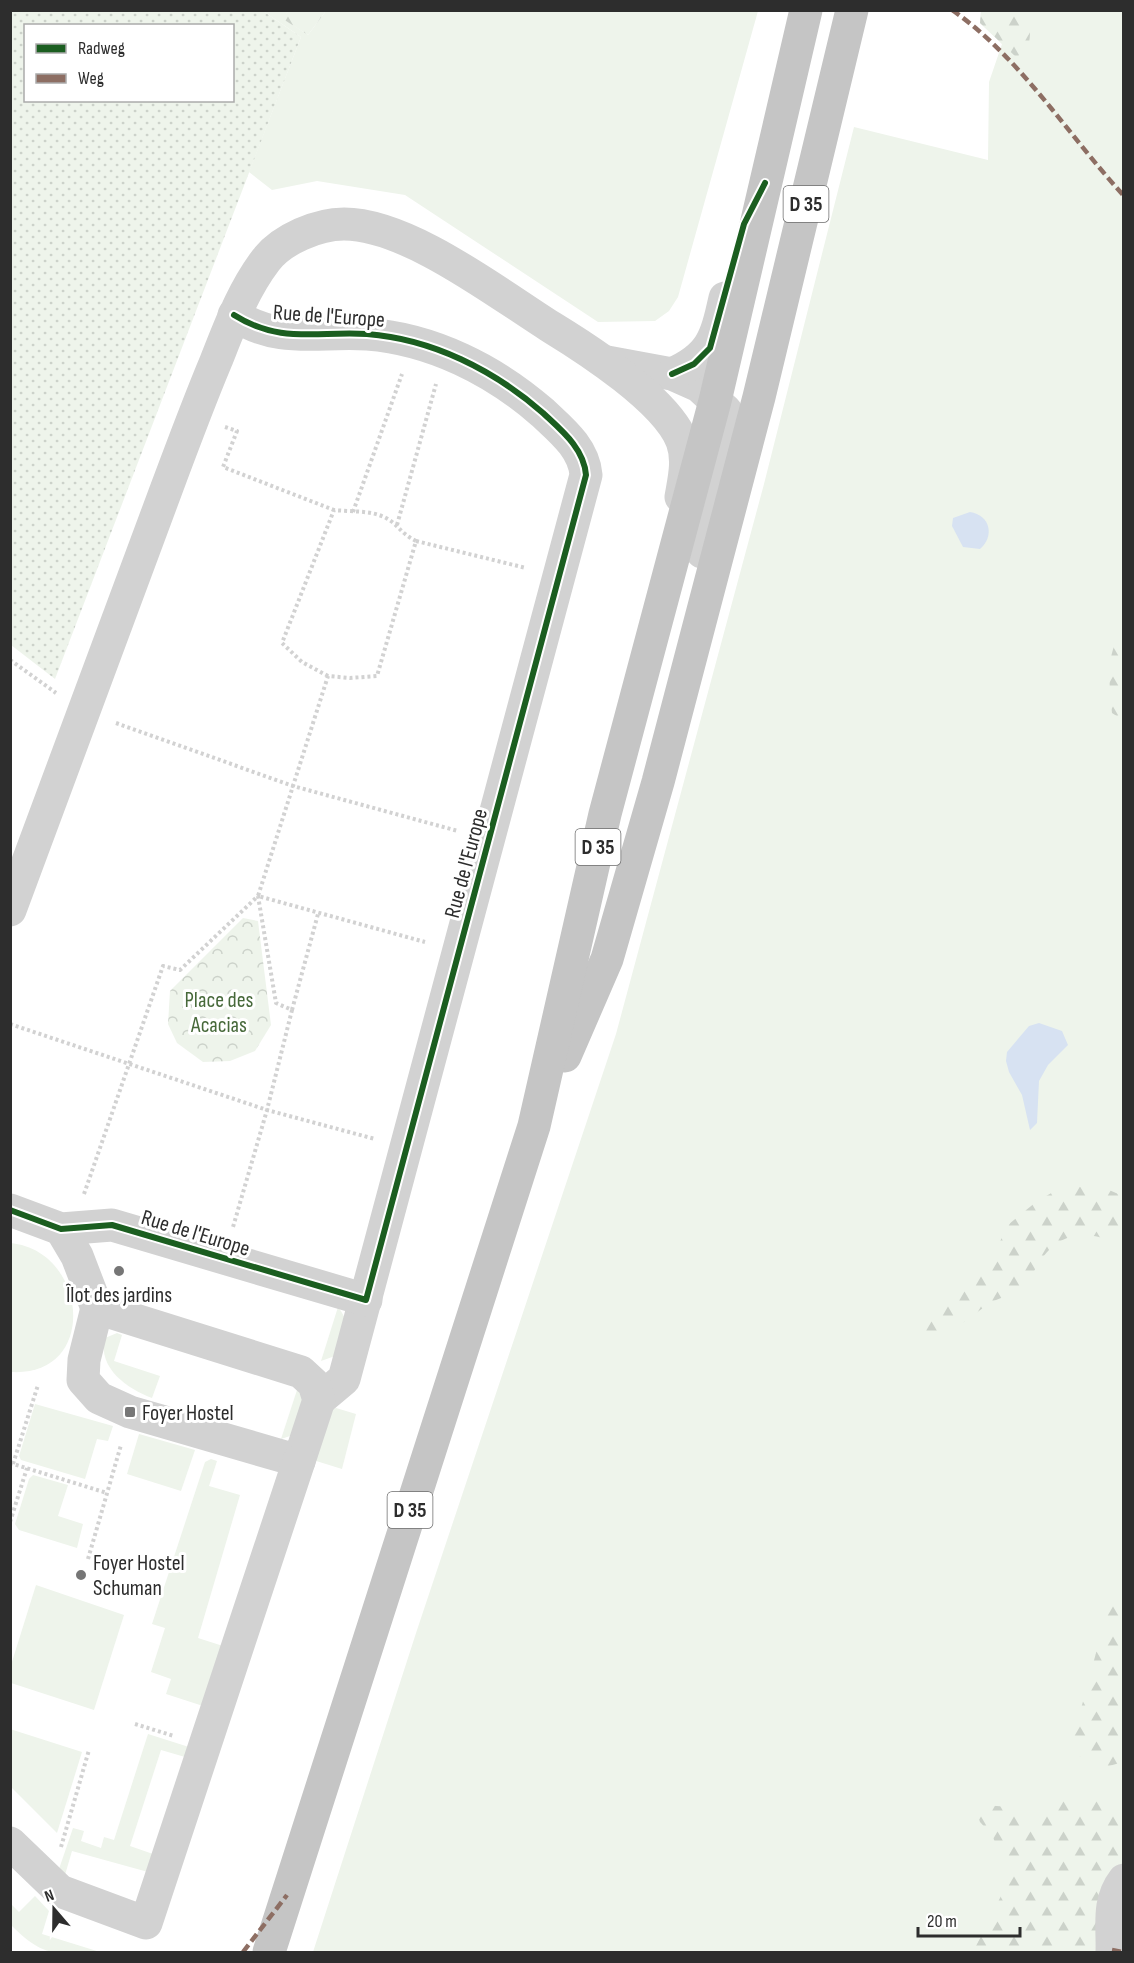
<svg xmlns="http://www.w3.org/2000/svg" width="1134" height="1963" font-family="'Sofia Sans Condensed',sans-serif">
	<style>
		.grass { fill: #eef4eb }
		.forest { fill: url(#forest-firs) }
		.park { fill: url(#park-crowns) }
		.garden { fill: url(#garden-dots); fill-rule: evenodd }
		.water { fill: #d7e2f2 }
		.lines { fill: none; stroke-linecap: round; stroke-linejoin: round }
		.path { stroke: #d2d2d2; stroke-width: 4; stroke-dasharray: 3 3; stroke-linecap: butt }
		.minor { stroke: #d2d2d2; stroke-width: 33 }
		.major { stroke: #c5c5c5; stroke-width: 33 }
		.quiet { stroke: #8d6e63; stroke-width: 4.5; stroke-dasharray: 9 4.5; stroke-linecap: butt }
		.cycleway-casing { stroke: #fff; stroke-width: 10 }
		.cycleway { stroke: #1b5e20; stroke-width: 6 }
		.poi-dot { fill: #767676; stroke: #fff; stroke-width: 2 }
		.labels { text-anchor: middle; stroke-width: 6; stroke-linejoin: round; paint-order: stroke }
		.shield { fill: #fff; stroke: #6c6c6c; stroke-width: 1.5 }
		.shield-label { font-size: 21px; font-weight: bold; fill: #2d2d2d }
		.street-label { font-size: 22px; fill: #2d2d2d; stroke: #fff }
		.park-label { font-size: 22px; fill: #47693a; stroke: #fff }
		.poi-label { font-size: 22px; fill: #2d2d2d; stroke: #fff; text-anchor: start }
	</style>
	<defs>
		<pattern id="forest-firs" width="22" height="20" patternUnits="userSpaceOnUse" patternTransform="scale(1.5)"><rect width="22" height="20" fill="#eef4eb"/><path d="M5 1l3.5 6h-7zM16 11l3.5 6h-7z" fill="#ccd2ca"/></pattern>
		<pattern id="park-crowns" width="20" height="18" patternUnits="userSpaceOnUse" patternTransform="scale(1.5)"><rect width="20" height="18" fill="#eef4eb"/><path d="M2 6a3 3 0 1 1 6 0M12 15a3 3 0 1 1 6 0" fill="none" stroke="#ccd2ca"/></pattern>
		<pattern id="garden-dots" width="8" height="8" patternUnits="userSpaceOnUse" patternTransform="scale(1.5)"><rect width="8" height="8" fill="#eef4eb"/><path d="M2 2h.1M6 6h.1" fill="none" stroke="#ccd2ca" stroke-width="1.8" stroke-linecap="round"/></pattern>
	</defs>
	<rect width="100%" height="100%" fill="#fff"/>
	<!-- grass -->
	<g class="grass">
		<polygon points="263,11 288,11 284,19 308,35 326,11 758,11 678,297 669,311 655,321 598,322 405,195 317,181 272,190 249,172 301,37"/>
		<polygon points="981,11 1123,11 1123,1952 313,1952 417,1630 616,1034 764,484 854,127 988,160 989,82 1002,44 980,23"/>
		<path d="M10 1243C88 1250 100 1377 11 1372Z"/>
		<path d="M338 1307C353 1326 344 1336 335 1356L321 1361Z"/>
		<path d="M117 1333 122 1335 114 1361 160 1376 152 1398C128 1389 97 1368 105 1338Z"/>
		<polygon points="297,1390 305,1400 293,1435 281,1439"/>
		<polygon points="35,1404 113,1426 108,1441 97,1439 85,1479 21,1460 19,1456"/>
		<polygon points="336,1408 356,1414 342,1469 313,1460 330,1411"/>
		<polygon points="139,1434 195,1450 181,1491 127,1474"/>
		<polygon points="211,1459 217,1461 209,1486 240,1495 198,1638 223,1646 203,1706 166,1694 171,1679 151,1672 165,1628 152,1624 205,1462"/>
		<polygon points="33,1475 68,1485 58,1516 83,1524 77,1548 19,1530 15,1524 29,1479"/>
		<polygon points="36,1585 124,1615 94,1710 11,1683 11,1665"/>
		<polygon points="10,1729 82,1752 57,1833 11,1787"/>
		<polygon points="148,1734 189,1747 185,1757 161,1750 130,1846 153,1854 148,1872 72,1851 65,1875 59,1869 73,1828 84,1831 81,1841 101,1848 104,1837 114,1840"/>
		<path d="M35 1896 49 1911 42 1934 100 1952C54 1953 45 1959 11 1925V1904L19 1912Z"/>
	</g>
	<!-- forest -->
	<g class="forest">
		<polygon points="288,11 288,10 326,11 308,35 283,19"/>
		<path d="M981 11H1030C1028 28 1036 50 1016 57L980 23Z"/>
		<path d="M1123 631V720L1112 713C1110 687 1104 653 1123 631Z"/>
		<path d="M1073 1186 1109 1190 1123 1196V1245C1071 1223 1047 1239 1026 1288L991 1302 921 1354 922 1326 994 1253 1009 1224 1036 1202 1053 1192Z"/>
		<polygon points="1123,1590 1123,1762 1102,1768 1075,1754 1074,1735 1111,1597"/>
		<polygon points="1065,1799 1110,1799 1123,1810 1123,1952 973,1952 1010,1878 992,1835 980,1822 977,1813 983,1805 1010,1807 1032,1824"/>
	</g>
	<!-- park -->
	<polygon class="park" points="243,918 258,921 271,1025 255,1051 230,1061 203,1062 177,1043 168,1024 170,991"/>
	<!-- garden -->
	<path class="garden" d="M11 10 263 11 301 37 55 679 11 645ZM26 26H232V100H26Z"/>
	<!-- water -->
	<g class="water">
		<path d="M970 512C990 515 995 536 980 549L963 547 952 526 953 518Z"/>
		<polygon points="1039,1023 1062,1031 1068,1045 1048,1065 1039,1081 1037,1123 1030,1130 1022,1095 1009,1072 1006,1061 1007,1052 1029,1026"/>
	</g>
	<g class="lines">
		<!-- path -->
		<g class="path">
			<polyline points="225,427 237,431 223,467 334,510"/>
			<polyline points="353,512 402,374"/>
			<polyline points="397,525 436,384"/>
			<polyline points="416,541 526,568"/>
			<polyline points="10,660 56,693"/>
			<path d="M328 676 302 662 282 643 334 510C352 512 371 510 386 518 399 525 400 533 416 541L377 676 350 678 328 676 258 896 425 942"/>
			<polyline points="116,723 293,786 458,831"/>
			<polyline points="292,1010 318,914"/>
			<polyline points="10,1024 267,1110 375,1139"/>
			<polyline points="84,1194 163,966 180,970 258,896 276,1003 292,1010 267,1110 233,1227"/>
			<polyline points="10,1463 107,1493"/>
			<polyline points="13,1464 38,1385"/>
			<polyline points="10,1522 27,1468"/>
			<polyline points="88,1559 121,1445"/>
			<polyline points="135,1724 174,1736"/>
			<polyline points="61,1847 89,1750"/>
		</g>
		<!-- minor -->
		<g class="minor">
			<path d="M234 315C280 344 316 331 367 334 432 339 494 370 543 413 561 430 584 448 586 475L344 1379 319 1400"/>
			<polyline points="607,362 672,374 699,386 726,411 732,432 702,552"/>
			<path d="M672 374C711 357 716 339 725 298"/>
			<path d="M10 910C62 770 114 630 166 490 182 447 198 404 216 361 230 326 243 290 266 260 282 239 318 224 344 224 408 224 497 293 551 327 587 349 666 400 682 441 689 460 684 479 681 497"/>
			<polyline points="10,1210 61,1229 112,1225 366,1300"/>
			<polyline points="61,1229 77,1256 97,1308"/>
			<polygon points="97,1308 301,1372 314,1384 319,1400 299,1461 130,1412 99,1398 83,1380 84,1360"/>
			<polyline points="10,1843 60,1891 146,1923 299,1461"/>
			<path d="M1112 1952C1113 1927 1107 1902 1124 1880"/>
		</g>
		<!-- major -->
		<g class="major">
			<polyline points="565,1056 607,959 658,782 759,397 852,10"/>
			<polyline points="269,1952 534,1126 605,814 715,401 806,10"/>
		</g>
		<!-- quiet -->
		<g class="quiet">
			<path d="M952 10C1019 56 1069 136 1124 196"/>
			<polyline points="1112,1950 1123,1952"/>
			<polyline points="243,1952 287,1895"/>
		</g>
		<!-- cycleway casing -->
		<g class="cycleway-casing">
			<g id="cycleway">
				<polyline points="672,374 694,364 710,348 744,224 765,183"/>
				<path d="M10 1210 61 1229 112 1225 366 1300 586 475C584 448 561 430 543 413 494 370 432 339 367 334 316 331 280 344 234 315"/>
			</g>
		</g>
		<!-- cycleway -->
		<use href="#cycleway" class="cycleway"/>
	</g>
	<!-- markers -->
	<g class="poi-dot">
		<circle cx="119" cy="1271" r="6"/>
		<rect x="124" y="1406" width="12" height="12" rx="3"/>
		<circle cx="81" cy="1575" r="6"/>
	</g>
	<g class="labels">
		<!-- shield labels -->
		<g class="shield">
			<rect x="783.5" y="186" width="45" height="36" rx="4.5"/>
			<rect x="575.5" y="829" width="45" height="36" rx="4.5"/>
			<rect x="387.5" y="1492" width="45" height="36" rx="4.5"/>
		</g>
		<g class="shield-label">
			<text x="806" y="211">D 35</text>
			<text x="598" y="854">D 35</text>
			<text x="410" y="1517">D 35</text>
		</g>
		<!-- street labels -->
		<g class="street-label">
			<text transform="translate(329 315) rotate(4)" y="8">Rue de l'Europe</text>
			<text transform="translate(465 863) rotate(-75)" y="8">Rue de l'Europe</text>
			<text transform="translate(196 1232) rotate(17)" y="8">Rue de l'Europe</text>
		</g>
		<!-- park labels -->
		<g class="park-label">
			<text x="219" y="1007">Place des<tspan x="219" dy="25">Acacias</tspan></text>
		</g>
		<!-- poi labels -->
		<g class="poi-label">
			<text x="119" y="1302" text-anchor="middle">Îlot des jardins</text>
			<text x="142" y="1420">Foyer Hostel</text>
			<text x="93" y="1570">Foyer Hostel<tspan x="93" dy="25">Schuman</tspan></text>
		</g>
	</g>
	<!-- border -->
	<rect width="1134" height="1963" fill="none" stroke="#2d2d2d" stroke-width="24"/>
	<!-- legend -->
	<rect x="24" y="24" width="210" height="78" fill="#ffffff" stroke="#ababab" stroke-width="1.5"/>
	<rect x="36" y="44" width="30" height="9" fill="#1b5e20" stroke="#ababab" stroke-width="1.5"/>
	<text x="78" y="54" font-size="18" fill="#2d2d2d">Radweg</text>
	<rect x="36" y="74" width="30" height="9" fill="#8d6e63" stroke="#ababab" stroke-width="1.5"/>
	<text x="78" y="84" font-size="18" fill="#2d2d2d">Weg</text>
	<!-- north arrow -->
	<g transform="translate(54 1909) rotate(340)" stroke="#ffffff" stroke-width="4.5" paint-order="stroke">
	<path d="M0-4.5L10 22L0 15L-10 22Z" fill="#2d2d2d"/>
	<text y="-9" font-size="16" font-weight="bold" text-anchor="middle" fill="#2d2d2d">N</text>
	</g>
	<!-- scale -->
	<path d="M918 1927v9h102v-9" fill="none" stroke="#2d2d2d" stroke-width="3"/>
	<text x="927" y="1927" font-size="18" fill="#2d2d2d" stroke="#ffffff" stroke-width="4.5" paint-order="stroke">20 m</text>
</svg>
